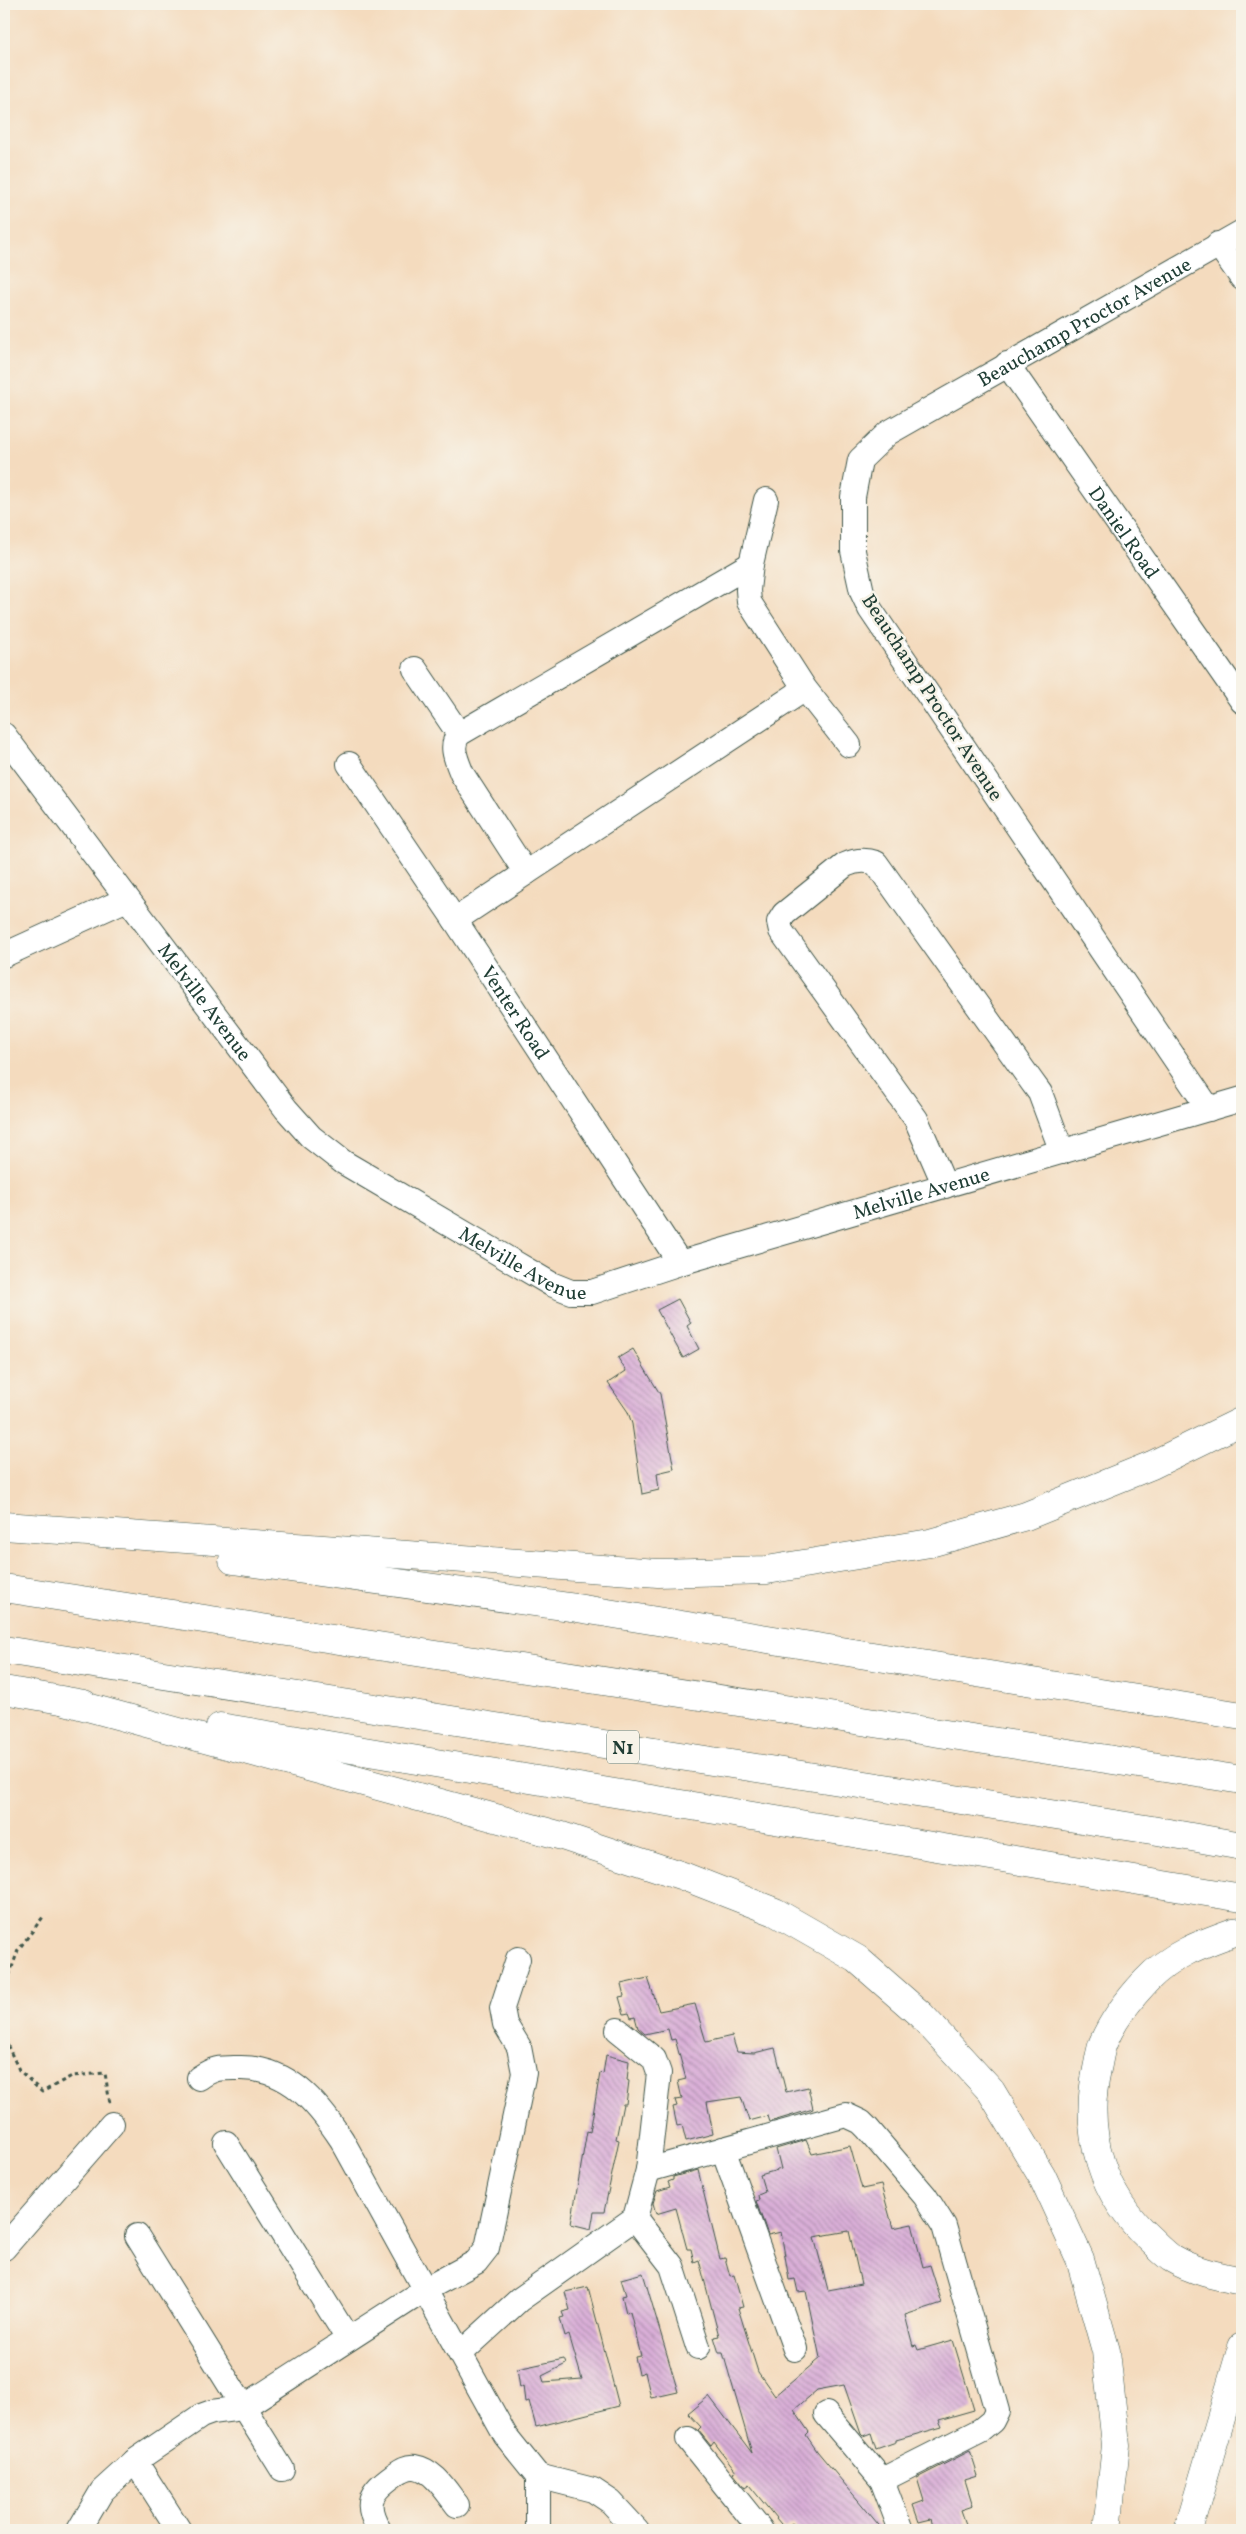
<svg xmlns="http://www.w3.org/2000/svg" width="1246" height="2534" font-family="Vollkorn,serif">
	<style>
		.building { fill: url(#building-back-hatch); fill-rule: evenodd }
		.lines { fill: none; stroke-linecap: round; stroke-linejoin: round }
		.minor-casing { stroke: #3f5549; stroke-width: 26 }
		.motorway-casing { stroke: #3f5549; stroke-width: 29 }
		.path { stroke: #3f5549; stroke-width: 3; stroke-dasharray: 4 4; stroke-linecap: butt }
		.minor { stroke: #fff; stroke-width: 24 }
		.motorway { stroke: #fff; stroke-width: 28 }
		.labels { text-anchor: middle; stroke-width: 5; stroke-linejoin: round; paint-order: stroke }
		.shield { fill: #f7f3e8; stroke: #60746a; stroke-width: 1 }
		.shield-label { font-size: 19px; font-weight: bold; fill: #1f3d34 }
		.street-label { font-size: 20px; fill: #1f3d34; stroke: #f7f3e8 }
	</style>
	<defs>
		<pattern id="building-back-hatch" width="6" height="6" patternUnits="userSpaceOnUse" patternTransform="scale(1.25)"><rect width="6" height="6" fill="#daafd8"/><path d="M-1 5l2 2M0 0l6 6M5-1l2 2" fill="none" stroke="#b090b0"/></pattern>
	</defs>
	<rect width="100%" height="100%" fill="#f7f3e8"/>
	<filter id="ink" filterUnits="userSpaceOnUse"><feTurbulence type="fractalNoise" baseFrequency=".02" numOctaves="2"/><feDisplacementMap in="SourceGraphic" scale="10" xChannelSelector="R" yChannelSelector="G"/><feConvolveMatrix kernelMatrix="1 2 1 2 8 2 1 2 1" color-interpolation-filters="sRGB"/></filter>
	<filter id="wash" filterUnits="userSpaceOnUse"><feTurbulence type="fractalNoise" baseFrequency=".0096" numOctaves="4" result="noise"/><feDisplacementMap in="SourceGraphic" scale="20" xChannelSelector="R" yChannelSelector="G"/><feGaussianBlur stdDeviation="1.12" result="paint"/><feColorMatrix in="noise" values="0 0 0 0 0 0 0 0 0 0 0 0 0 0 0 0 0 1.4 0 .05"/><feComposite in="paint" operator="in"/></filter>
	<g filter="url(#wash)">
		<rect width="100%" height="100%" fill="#f4dbbe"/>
		<g id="blocks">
			<!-- building -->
			<g class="building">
				<polygon points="678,1299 691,1323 687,1326 699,1349 683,1358 657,1310"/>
				<polygon points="633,1349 660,1394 674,1469 657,1473 659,1490 642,1494 632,1424 628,1412 608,1383 626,1371 618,1358"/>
				<polygon points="648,1978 659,2011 695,2004 706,2042 732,2036 737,2052 754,2053 775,2048 786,2092 808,2087 813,2109 770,2122 768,2116 749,2121 741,2097 707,2102 713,2134 686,2141 682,2125 677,2126 673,2107 677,2106 675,2100 682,2099 678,2081 686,2079 675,2039 671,2040 668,2029 645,2034 638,2028 635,2017 631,2018 629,2013 624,2014 619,1997 624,1996 621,1984"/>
				<polygon points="606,2055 629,2061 627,2080 629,2081 626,2104 623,2104 616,2139 619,2140 604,2212 594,2212 591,2229 571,2224 587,2131 590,2132 600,2073 603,2074"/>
				<path d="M806 2140 812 2154 850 2146 862 2189 881 2185 893 2228 912 2224 923 2267 930 2265 942 2303 905 2315 913 2346 916 2345 918 2350 953 2340 974 2410 939 2420 942 2427 896 2440V2442L876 2449 871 2433 863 2436 861 2434 844 2385 817 2390 794 2410 809 2432 806 2435 817 2451 883 2530H799L792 2523 785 2529 749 2485 745 2488 733 2473 736 2471 714 2442 711 2446 698 2430 701 2427 688 2413 709 2396 752 2453 723 2353H719L714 2337 719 2336 699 2260 694 2262 691 2249H687L676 2208 656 2214 653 2203 657 2191 670 2187 668 2182 673 2180V2177L698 2170 720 2259 725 2258 730 2276 734 2275 743 2307 738 2308 758 2372 775 2396 820 2358 806 2291 798 2292 795 2279 789 2280 781 2232 768 2235 756 2201 759 2200 758 2195 765 2192 760 2175 781 2169 776 2149ZM849 2231 861 2284 828 2290 814 2237Z"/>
				<polygon points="643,2273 678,2392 651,2398 645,2372 639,2374 635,2357 641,2356 630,2312 626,2313 622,2296 626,2295 621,2279"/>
				<polygon points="588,2287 619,2406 536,2427 529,2401 525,2402 523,2386 520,2388 517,2369 564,2359 566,2364 542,2376 544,2382 582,2379 569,2335 565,2337 560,2318 564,2317 562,2312 570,2310 565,2292"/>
				<polygon points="970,2451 978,2476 965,2480 973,2506 961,2510 968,2530 934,2530 931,2519 919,2522 913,2505 924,2501 917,2478"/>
			</g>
		</g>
	</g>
	<g filter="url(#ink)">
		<use href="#blocks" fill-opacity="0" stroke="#3f5549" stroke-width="1"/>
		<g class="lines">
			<!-- minor casing -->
			<g class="minor-casing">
				<g id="minor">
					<polyline points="1218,244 1242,278"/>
					<path id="s1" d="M1007 364 1242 701"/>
					<polyline points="751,564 766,500"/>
					<polyline points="415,669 459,734"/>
					<path d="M805 689 526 873 462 774C457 761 449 746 459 734L751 564 748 590 749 602 805 689 849 745"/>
					<path id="s2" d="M4 735 286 1109 311 1137 343 1162 551 1284 571 1292H592L680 1263 1242 1099"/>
					<path id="s3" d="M349 764 455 920 680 1263"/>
					<polyline points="455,920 526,873"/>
					<polyline points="4,955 127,899"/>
					<path id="s4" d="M1209 1109 870 609 862 592 853 551V497L860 460 888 433 1242 232"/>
					<path d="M945 1186 916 1119 781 931 779 922 784 914 845 865C856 860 865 859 876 863L1032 1082 1040 1093 1062 1152"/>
					<path d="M199 2078C215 2067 221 2068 239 2068 288 2067 317 2102 342 2140L505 2435 538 2476V2530"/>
					<polyline points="226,2143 348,2339"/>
					<polyline points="723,2149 795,2349"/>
					<polyline points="648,2170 846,2115 861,2122 867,2128 925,2196 944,2226 997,2411 992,2421 981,2430 882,2480"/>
					<polyline points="635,2218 672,2266 698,2347"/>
					<polyline points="137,2236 282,2469"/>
					<polyline points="4,2248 112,2124"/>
					<polyline points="461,2353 519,2300 635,2218 648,2170 659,2073 654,2059 618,2030"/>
					<polyline points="826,2414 882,2480 901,2530"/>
					<polyline points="688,2439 761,2530"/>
					<polyline points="135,2461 179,2530"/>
					<polyline points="538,2476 593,2490 611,2502 637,2530"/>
					<polyline points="79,2530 102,2491 135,2461 201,2416 212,2412 242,2408 426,2289 476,2262 487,2248 524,2073 519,2047 505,2024 502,2008 518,1959"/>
					<path d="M379 2530C364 2503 369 2493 394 2475 400 2471 406 2466 415 2467 434 2470 446 2491 457 2505"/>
				</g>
			</g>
			<!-- motorway casing -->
			<g class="motorway-casing">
				<g id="motorway">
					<polyline points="4,1526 658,1573 767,1570 930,1543 1026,1516 1152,1465 1242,1421"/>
					<polyline points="233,1560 577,1608 1242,1716"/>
					<polyline points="4,1588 1242,1780"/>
					<polyline points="4,1650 1152,1830 1242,1846"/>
					<polyline points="4,1690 84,1704"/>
					<polyline points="65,1701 562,1836 683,1876 775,1912 857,1959 921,2015 991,2091 1042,2176 1080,2259 1106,2351 1116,2445 1107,2530"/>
					<polyline points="220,1727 1242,1898"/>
					<path d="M1242 1931 1234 1932C1203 1943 1170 1955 1146 1981 1129 1999 1113 2020 1103 2043 1100 2051 1099 2060 1097 2069 1083 2133 1102 2196 1151 2240 1157 2246 1164 2253 1171 2258 1193 2271 1217 2276 1242 2281"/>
					<polyline points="1188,2530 1242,2347"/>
				</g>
			</g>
			<!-- path -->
			<g class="path">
				<polyline points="4,1991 18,1950 43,1917"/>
				<polyline points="4,2038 19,2070 42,2092 72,2076 105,2073 110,2104"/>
			</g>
			<!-- minor -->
			<use href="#minor" class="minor"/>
			<!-- motorway -->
			<use href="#motorway" class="motorway"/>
		</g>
	</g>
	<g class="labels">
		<!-- shield labels -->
		<rect class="shield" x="607" y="1730.5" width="32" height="33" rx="4"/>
		<g class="shield-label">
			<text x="623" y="1754">N1</text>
		</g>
		<!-- street labels -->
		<g class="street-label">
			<text dy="7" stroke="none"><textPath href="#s4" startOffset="1021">Beauchamp Proctor Avenue</textPath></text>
			<text dy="7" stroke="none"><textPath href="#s1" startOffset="205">Daniel Road</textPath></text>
			<text transform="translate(933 697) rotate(57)" y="7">Beauchamp Proctor Avenue</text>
			<text dy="7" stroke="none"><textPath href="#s2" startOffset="334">Melville Avenue</textPath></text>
			<text dy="7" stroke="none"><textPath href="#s3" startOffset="299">Venter Road</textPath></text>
			<text dy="7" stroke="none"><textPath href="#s2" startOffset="1174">Melville Avenue</textPath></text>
			<text dy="7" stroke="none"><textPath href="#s2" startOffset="754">Melville Avenue</textPath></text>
		</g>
	</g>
	<!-- margin -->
	<rect width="1246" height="2534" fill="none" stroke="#f7f3e8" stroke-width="20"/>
</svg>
